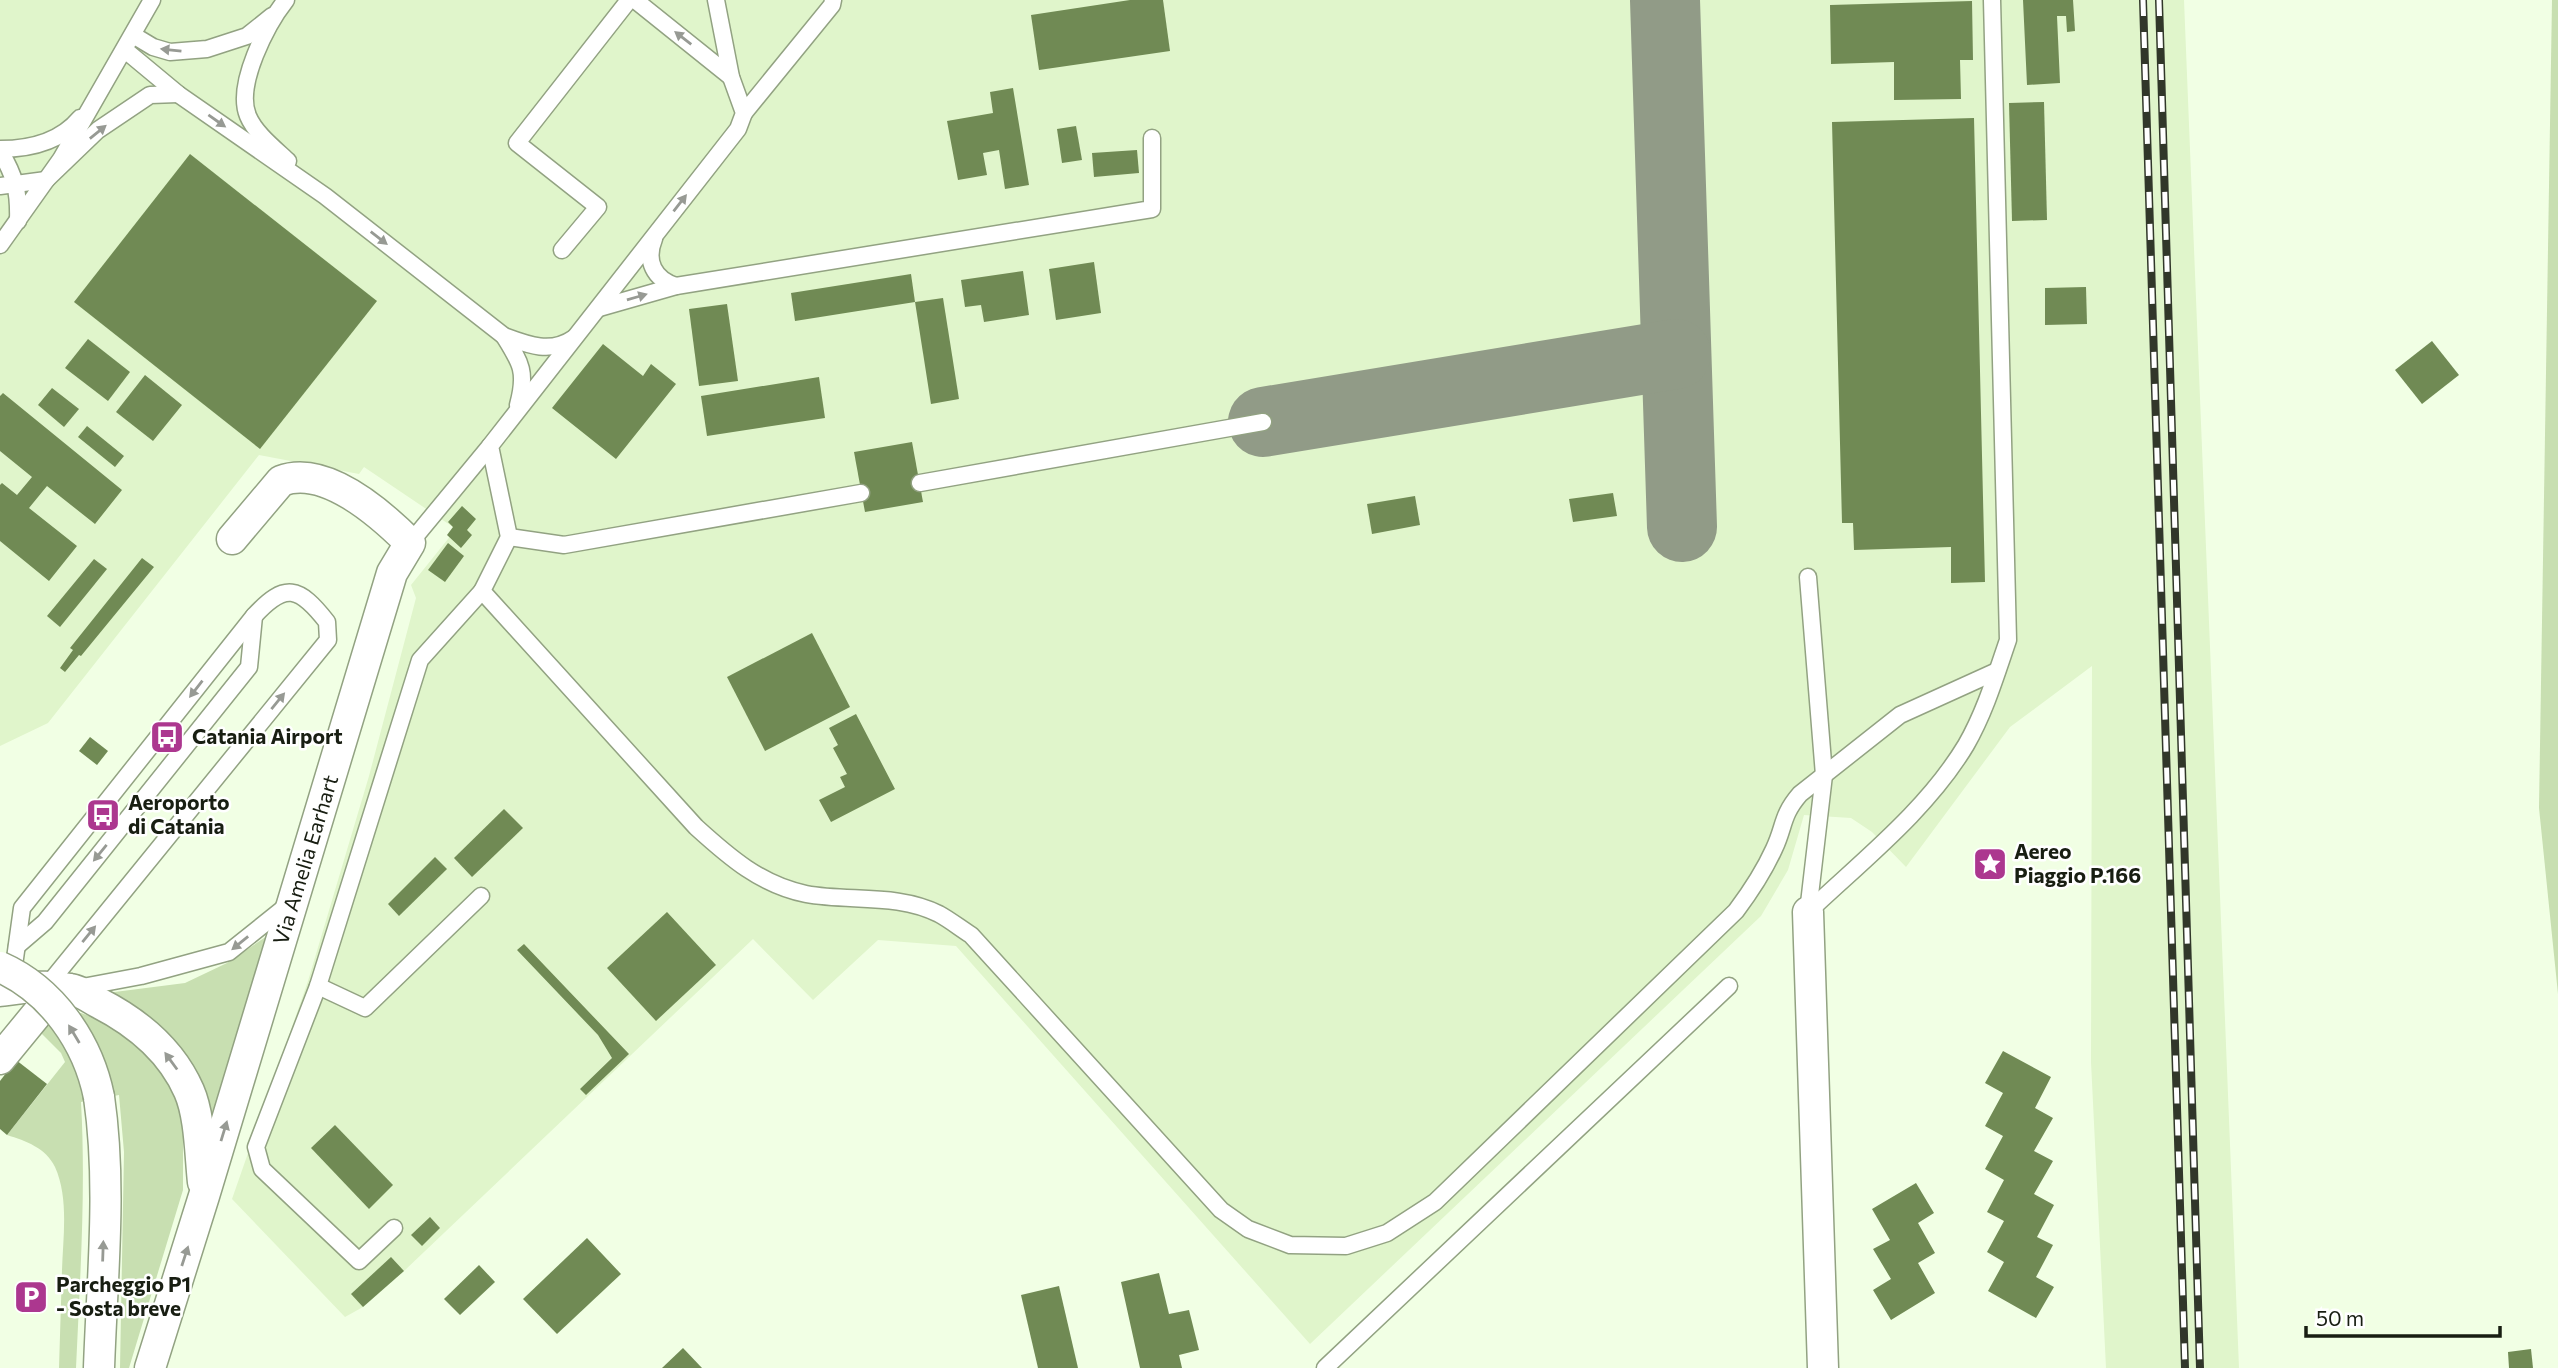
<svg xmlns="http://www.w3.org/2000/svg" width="2558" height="1368" font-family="Commissioner,sans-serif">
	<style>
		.built { fill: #e0f5cb }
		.green { fill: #c8dfb1 }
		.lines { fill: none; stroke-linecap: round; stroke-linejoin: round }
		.taxiway { stroke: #919b87; stroke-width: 70 }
		.building { fill: #708a54 }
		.lane-casing { stroke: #92a282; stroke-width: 19 }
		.street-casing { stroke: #92a282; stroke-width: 33 }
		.lane { stroke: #fff; stroke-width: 16 }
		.street { stroke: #fff; stroke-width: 30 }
		.rail-casing { stroke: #31372a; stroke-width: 8 }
		.rail { stroke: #fff; stroke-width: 5; stroke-dasharray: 16; stroke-linecap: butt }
		.street-bridge-casing { stroke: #92a282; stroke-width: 33; stroke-linecap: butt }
		.street-bridge { stroke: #fff; stroke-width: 30 }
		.oneway { fill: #979a94 }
		.labels { text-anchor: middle; stroke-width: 5; stroke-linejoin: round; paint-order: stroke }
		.poi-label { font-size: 21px; font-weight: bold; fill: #181e12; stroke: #fff; text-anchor: start }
		.street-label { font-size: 21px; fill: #181e12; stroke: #fff }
	</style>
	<rect width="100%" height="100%" fill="#f1ffe4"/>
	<!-- built -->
	<polygon class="built" points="0,0 2184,0 2239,1368 2106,1368 2091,1062 2092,666 2010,727 1906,867 1872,832 1851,818 1804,815 1788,870 1761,916 1310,1344 956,946 878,940 813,1000 753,939 404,1271 363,1307 345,1317 232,1199 308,981 369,776 416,598 411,585 456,529 364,467 359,474 259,455 48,723 0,746"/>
	<!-- green -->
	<g class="green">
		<polygon points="2552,0 2558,0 2558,994 2539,808"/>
		<polygon points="276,930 208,1128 99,994 185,983 227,963"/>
		<path d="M81 1013 101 1020 142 1046 160 1069 175 1095 183 1127V1190L129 1368H120L124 1152 119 1095 81 1102C86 1190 80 1279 76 1368H59C60 1335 61 1303 62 1270 63 1237 69 1198 55 1167 46 1148 26 1141 7 1135L65 1062 61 1053 39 1031 53 1019Z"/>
	</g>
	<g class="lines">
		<!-- taxiway -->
		<g class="taxiway">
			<polyline points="1665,0 1682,527"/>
			<polyline points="1263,422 1676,354"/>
		</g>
	</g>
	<!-- building -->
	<g class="building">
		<polygon points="1130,0 1163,0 1170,51 1039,70 1031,15"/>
		<polygon points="2023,0 2073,0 2075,31 2067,32 2066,16 2057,16 2060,83 2027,85"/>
		<polygon points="1972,1 1973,60 1960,60 1961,99 1894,100 1894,62 1831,64 1830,5"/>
		<polygon points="1013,88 1029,185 1005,189 999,150 983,153 987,175 958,180 947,121 993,113 990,92"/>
		<polygon points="2044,102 2047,220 2012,221 2009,103"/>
		<polygon points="1974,118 1985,582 1951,583 1951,547 1854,550 1853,523 1842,523 1832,122"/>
		<polygon points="1076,126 1082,160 1062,163 1057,129"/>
		<polygon points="1137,150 1139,173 1094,177 1092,153"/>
		<polygon points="190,154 377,301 260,449 74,302"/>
		<polygon points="1094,262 1101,313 1056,320 1049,269"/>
		<polygon points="1023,271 1029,315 984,322 981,305 965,307 961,280"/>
		<polygon points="911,274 915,302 795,321 791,293"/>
		<polygon points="2086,287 2087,324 2045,325 2045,288"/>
		<polygon points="943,298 959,399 931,404 915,302"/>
		<polygon points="727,304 738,381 699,386 689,309"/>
		<polygon points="88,339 130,372 108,401 65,368"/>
		<polygon points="2432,341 2459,375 2422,404 2395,370"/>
		<polygon points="603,344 643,376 651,364 676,384 616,459 552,408"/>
		<polygon points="145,375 182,405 153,441 116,412"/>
		<polygon points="819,377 825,418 707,436 701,396"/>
		<polygon points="52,388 79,409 64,427 38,405"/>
		<polygon points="3,393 122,490 95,524 47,486 29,508 77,546 49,581 0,541 0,485 2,483 17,495 32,477 0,451 0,396"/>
		<polygon points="87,426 124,456 115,467 78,437"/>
		<polygon points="912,442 923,502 865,512 854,452"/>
		<polygon points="1613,493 1617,516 1573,522 1569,499"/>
		<polygon points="1415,496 1420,525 1372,534 1367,504"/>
		<polygon points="462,506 476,519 467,530 472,535 461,548 447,535 453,527 448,522"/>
		<polygon points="448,543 464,556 445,582 428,570"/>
		<polygon points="142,558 154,567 81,656 79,655 65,672 60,668 73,650 70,648"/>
		<polygon points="94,559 107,569 60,627 47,616"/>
		<polygon points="812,633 850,707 765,751 727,677"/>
		<polygon points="856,714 895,789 831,822 819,800 845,787 840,777 847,774 833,748 838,745 829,728"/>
		<polygon points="90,737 108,751 97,765 79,751"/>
		<polygon points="504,809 523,828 472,877 454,858"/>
		<polygon points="435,857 447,869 399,916 388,904"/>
		<polygon points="667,912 716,965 656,1021 607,968"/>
		<polygon points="524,944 629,1054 586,1095 580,1089 612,1058 598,1035 517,950"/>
		<polygon points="2003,1051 2051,1077 2035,1108 2053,1118 2034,1151 2053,1161 2034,1194 2054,1205 2037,1237 2053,1245 2036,1277 2054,1287 2036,1318 1988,1291 2004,1262 1987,1252 2004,1221 1987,1212 2004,1180 1985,1169 2003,1136 1985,1126 2003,1093 1985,1083"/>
		<polygon points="16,1060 47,1084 7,1135 0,1129 0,1081"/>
		<polygon points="335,1125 393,1185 369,1209 311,1148"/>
		<polygon points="1916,1183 1934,1213 1918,1223 1935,1253 1918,1263 1935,1293 1891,1320 1873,1290 1891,1279 1873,1249 1890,1240 1872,1209"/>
		<polygon points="430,1217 440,1228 422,1246 411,1235"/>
		<polygon points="587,1238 621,1274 557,1334 523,1299"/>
		<polygon points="391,1257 404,1271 363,1307 351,1294"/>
		<polygon points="479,1265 495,1282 460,1315 444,1299"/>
		<polygon points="1159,1273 1169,1314 1189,1310 1199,1350 1179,1355 1182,1368 1140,1368 1121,1282"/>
		<polygon points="1059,1286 1078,1368 1038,1368 1021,1295"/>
		<polygon points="683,1348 702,1368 662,1368"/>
		<polygon points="2531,1349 2533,1368 2509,1368 2508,1352"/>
	</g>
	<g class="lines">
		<!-- lane casing -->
		<g class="lane-casing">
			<g id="lane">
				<path d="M286 0C267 24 235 85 248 116 255 133 274 148 288 161"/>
				<polyline points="635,0 731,77"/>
				<path d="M716 0 731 77 744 113 738 129 490 446 509 537 482 591 696 827C729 857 761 885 806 894 849 902 898 893 939 914 950 920 960 928 971 935L1221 1210 1248 1229 1290 1245 1346 1246 1387 1233 1435 1202 1736 911C1751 891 1764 871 1774 849 1785 826 1781 816 1800 794L1900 715 1997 671"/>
				<polyline points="133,35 153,47 170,52 207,49 247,36 272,16"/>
				<path d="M125 50 178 94 325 196 504 336C528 345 551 354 574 338"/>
				<polyline points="744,113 832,5 833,0"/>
				<path d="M0 149C30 149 60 142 80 118"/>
				<path d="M0 151C15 176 19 191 18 221"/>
				<polyline points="0,186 46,180 98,130 150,95 178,94"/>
				<path d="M654 239C645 261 654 279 676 286"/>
				<polyline points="0,245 61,159 152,0"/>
				<polyline points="562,250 598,207 517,143 629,0"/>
				<polyline points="599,308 676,286 1152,209 1152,138"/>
				<path d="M504 336C521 363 527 372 518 405"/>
				<polyline points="920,483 1263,422"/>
				<polyline points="509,537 564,545 861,493"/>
				<polyline points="410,543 490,446"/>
				<polyline points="1808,577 1824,775 1808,912"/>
				<path d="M1808 912C1863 860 1927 810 1966 745 1985 712 1996 675 2008 640L1992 0"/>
				<polyline points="17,946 45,922 249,667 254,616"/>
				<path d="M12 980 22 908 254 616C285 582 299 586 327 622L328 640 46 987"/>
				<polyline points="318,986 365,1008 481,896"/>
				<polyline points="77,988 141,976 229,952 289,904"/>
				<polyline points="394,1228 359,1261 262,1169 256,1147 318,986 420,660 482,591"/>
				<polyline points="1325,1368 1729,986"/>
			</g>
		</g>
		<!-- street casing -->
		<g class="street-casing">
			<g id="street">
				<polyline points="1808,912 1823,1368"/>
				<path d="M0 991C23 988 46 984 70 989 79 990 90 998 99 1003 138 1023 171 1050 189 1091 200 1116 200 1155 203 1182"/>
				<polyline points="0,1059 50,998 69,990"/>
				<path d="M99 1368C102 1278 112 1186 99 1097"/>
				<path d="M150 1368 204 1196 392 573 410 543C381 514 325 464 281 481L232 539"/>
			</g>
		</g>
		<!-- lane -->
		<use href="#lane" class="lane"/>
		<!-- street -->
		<use href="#street" class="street"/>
		<!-- rail casing -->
		<g class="rail-casing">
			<g id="rail">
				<polyline points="2143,0 2185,1368"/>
				<polyline points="2159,0 2200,1368"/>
			</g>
		</g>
		<!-- rail -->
		<use href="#rail" class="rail"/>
		<!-- street-bridge casing -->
		<g class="street-bridge-casing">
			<path id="street-bridge" d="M0 967C52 990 88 1042 99 1097"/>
		</g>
		<!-- street-bridge -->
		<use href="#street-bridge" class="street-bridge"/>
	</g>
	<!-- one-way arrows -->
	<defs><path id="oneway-solid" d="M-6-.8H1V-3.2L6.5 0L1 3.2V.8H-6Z" transform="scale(1.75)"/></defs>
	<g class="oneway">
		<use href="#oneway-solid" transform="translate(683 38) rotate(-142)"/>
		<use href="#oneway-solid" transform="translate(171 50) rotate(-174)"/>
		<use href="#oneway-solid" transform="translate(217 121) rotate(35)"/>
		<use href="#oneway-solid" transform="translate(98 132) rotate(-39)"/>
		<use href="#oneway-solid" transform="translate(680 203) rotate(-52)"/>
		<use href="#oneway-solid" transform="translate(379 238) rotate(38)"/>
		<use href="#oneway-solid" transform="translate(637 297) rotate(-16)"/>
		<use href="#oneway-solid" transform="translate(196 689) rotate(128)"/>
		<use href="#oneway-solid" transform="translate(278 701) rotate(-51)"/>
		<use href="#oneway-solid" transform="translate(100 853) rotate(129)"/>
		<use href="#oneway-solid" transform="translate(89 934) rotate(-51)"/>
		<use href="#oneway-solid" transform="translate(240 943) rotate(141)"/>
		<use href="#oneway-solid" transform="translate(74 1034) rotate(-121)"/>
		<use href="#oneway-solid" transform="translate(171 1061) rotate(-126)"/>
		<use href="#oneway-solid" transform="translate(224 1131) rotate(-73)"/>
		<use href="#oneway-solid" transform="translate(103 1251) rotate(-88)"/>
		<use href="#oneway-solid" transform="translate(185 1256) rotate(-72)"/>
	</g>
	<!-- icons -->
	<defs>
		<g id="bus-square" transform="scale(1.75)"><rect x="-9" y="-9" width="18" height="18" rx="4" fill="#ac378f" stroke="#fff"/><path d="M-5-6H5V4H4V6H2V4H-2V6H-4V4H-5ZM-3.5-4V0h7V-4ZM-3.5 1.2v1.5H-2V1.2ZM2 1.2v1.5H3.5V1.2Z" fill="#fff"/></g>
		<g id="sight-square" transform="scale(1.75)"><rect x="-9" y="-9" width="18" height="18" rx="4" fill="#ac378f" stroke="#fff"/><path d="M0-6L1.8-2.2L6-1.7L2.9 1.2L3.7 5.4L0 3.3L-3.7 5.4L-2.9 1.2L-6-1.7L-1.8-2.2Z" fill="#fff"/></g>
		<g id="parking-square" transform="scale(1.75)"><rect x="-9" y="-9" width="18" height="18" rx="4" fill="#ac378f" stroke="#fff"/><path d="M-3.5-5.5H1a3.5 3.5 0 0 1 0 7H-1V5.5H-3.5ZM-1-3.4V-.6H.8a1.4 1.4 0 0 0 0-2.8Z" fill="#fff"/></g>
	</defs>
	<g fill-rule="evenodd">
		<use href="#bus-square" x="167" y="737"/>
		<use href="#bus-square" x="103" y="815"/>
		<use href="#sight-square" x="1990" y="864"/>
		<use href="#parking-square" x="31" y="1297"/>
	</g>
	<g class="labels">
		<!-- poi labels -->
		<g class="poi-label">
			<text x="192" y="744">Catania Airport</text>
			<text x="128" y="810">Aeroporto<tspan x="128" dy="24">di Catania</tspan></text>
			<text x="2014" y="859">Aereo<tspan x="2014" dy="24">Piaggio P.166</tspan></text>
			<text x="56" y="1292">Parcheggio P1<tspan x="56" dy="24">- Sosta breve</tspan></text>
		</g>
		<!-- street labels -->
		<g class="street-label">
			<text transform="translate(306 860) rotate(-73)" y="7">Via Amelia Earhart</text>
		</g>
	</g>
	<!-- scale -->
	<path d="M2306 1326v10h194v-10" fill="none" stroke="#181e12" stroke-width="3.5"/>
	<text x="2316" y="1326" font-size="21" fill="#181e12" stroke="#ffffff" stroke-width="5" paint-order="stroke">50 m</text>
</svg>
